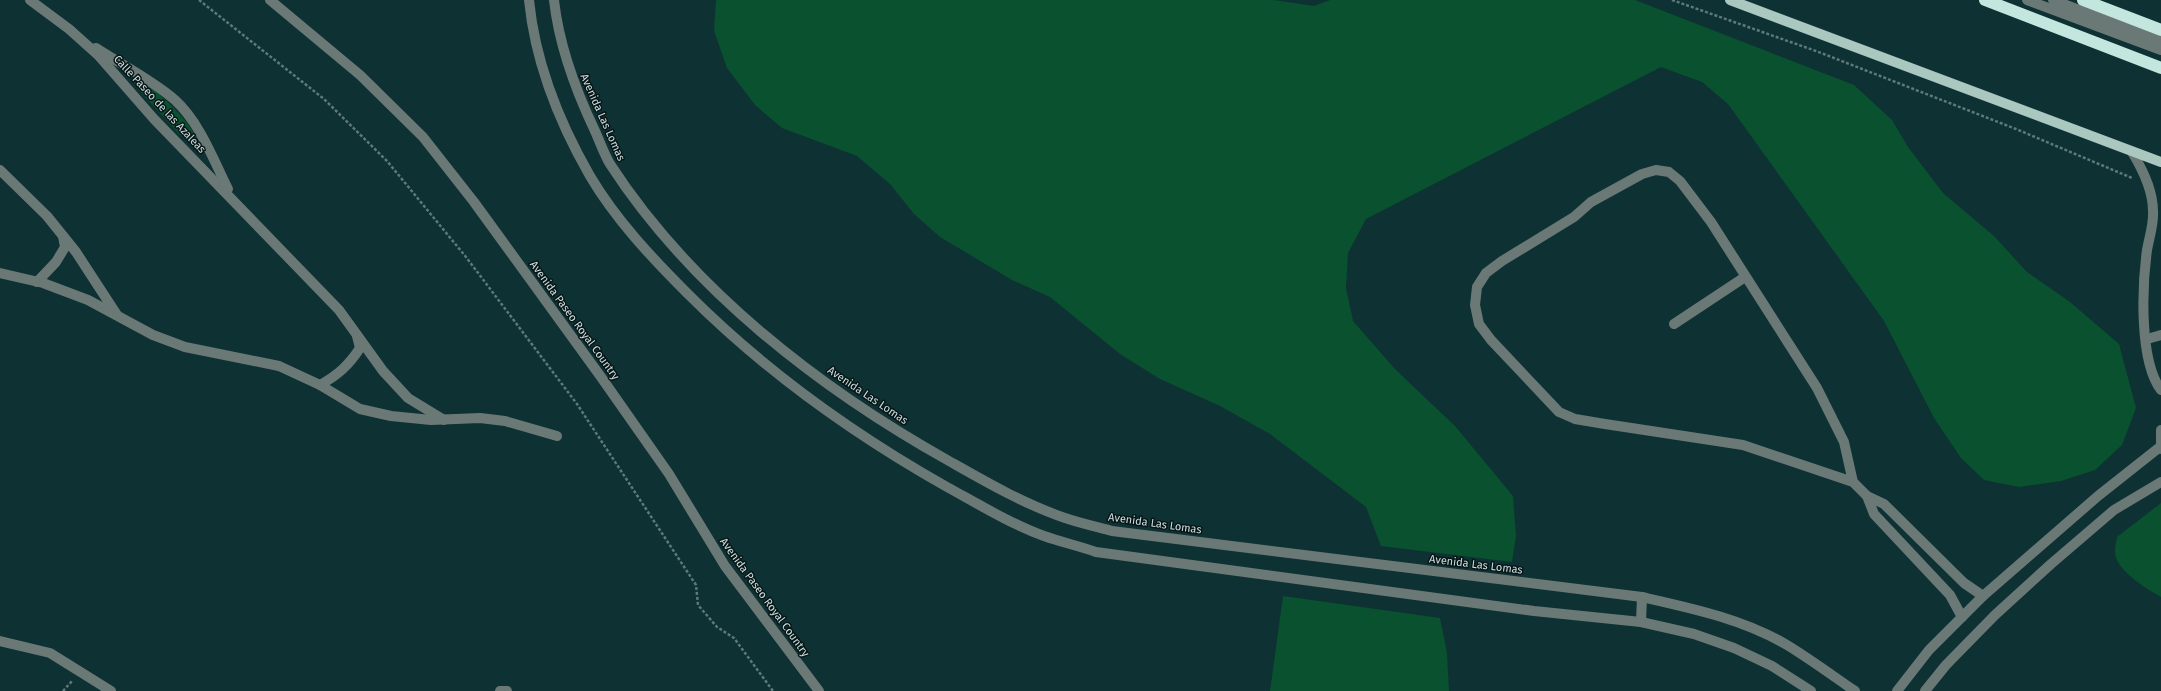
<svg xmlns="http://www.w3.org/2000/svg" width="2161" height="691" font-family="'Fira Sans',sans-serif">
	<style>
		.green { fill: #0a5130 }
		.lines { fill: none; stroke-linecap: round; stroke-linejoin: round }
		.path { stroke: #5d797b; stroke-width: 2.5; stroke-dasharray: 3 2; stroke-linecap: butt }
		.minor { stroke: #6b7976; stroke-width: 10 }
		.major { stroke: #aac8c0; stroke-width: 10 }
		.highway { stroke: #c3e7de; stroke-width: 12 }
		.labels { text-anchor: middle; stroke-width: 3; stroke-linejoin: round; paint-order: stroke }
		.street-label { font-size: 11px; fill: #ccdfe0; stroke: #081617 }
	</style>
	<rect width="100%" height="100%" fill="#0e3133"/>
	<!-- green -->
	<g class="green">
		<polygon points="716,0 1274,0 1314,6 1330,0 1635,0 1854,85 1892,120 1908,147 1943,193 1994,236 2027,272 2070,302 2119,344 2136,408 2122,445 2095,470 2061,481 2019,487 1984,480 1961,458 1934,418 1884,321 1728,104 1702,82 1661,67 1366,219 1348,253 1346,288 1353,321 1395,369 1455,426 1513,496 1516,536 1512,562 1381,546 1366,507 1270,434 1220,406 1160,379 1120,354 1050,297 1012,280 940,237 914,214 890,184 857,156 782,128 755,105 727,68 714,31"/>
		<path d="M136 81C157 87 194 125 200 146L196 147 178 133 138 89 135 83Z"/>
		<path d="M2161 503V597C2147 589 2115 570 2115 552 2115 547 2116 542 2117 537Z"/>
		<polygon points="1283,596 1440,618 1447,653 1449,691 1270,691"/>
	</g>
	<g class="lines">
		<!-- path -->
		<g class="path">
			<polyline points="199,0 324,99 387,161 466,257 577,404 696,585 698,605 717,627 734,638 773,691"/>
			<polyline points="1672,0 1816,51 2016,129 2132,178"/>
			<polyline points="63,691 72,681"/>
		</g>
		<!-- minor -->
		<g class="minor">
			<polyline points="30,0 69,29 98,55 154,119 339,310 383,371 408,398 444,420"/>
			<polyline points="270,0 360,75 423,137 474,202 601,377 669,474 725,566 819,691"/>
			<path d="M529 0C535 61 559 122 590 176 616 220 652 258 688 294 765 371 853 434 947 487 978 504 1011 524 1044 536 1061 542 1079 546 1096 552L1534 611 1641 622 1694 634 1734 648 1772 666 1811 691"/>
			<path d="M554 0C559 46 575 89 595 131 600 142 604 154 610 164 691 289 820 389 949 461 986 482 1024 504 1065 518 1080 523 1097 527 1112 531L1642 597C1691 608 1743 619 1787 645 1810 659 1833 676 1855 691"/>
			<polyline points="2027,0 2161,50"/>
			<polyline points="2053,0 2161,41"/>
			<path d="M96 48C122 65 152 80 175 100 200 123 213 159 228 189"/>
			<path d="M2132 152C2143 170 2153 190 2153 211 2154 224 2149 238 2147 250 2142 286 2139 361 2161 390"/>
			<polyline points="0,170 47,216 76,252 117,315"/>
			<polyline points="0,273 43,283 88,300 153,335 185,347 279,366 320,385 360,409 391,416 431,420 480,418 505,421 557,436"/>
			<polyline points="37,282 56,262 65,247 63,236"/>
			<polyline points="1674,324 1745,277"/>
			<polyline points="2147,339 2161,335"/>
			<path d="M320 385C338 375 349 365 360 348L357 336"/>
			<polyline points="2161,430 2161,449"/>
			<polyline points="1853,482 1844,442 1817,388 1711,222 1680,181 1669,172 1656,170 1642,174 1591,202 1574,217 1502,261 1486,273 1477,287 1475,305 1479,324 1491,340 1559,412 1575,419 1605,424 1743,445 1853,482 1867,496 1874,514 1950,595 1962,617"/>
			<polyline points="1867,496 1884,504 1964,583 1983,596"/>
			<polyline points="1641,622 1642,597"/>
			<polyline points="0,641 50,653 111,691"/>
			<polyline points="500,691 507,691"/>
			<polyline points="1897,691 1929,650 1983,596 2098,496 2160,447"/>
			<polyline points="1925,691 1946,665 1995,615 2051,564 2114,510 2161,482"/>
		</g>
		<!-- major -->
		<polyline class="major" points="1730,0 2161,162"/>
		<!-- highway -->
		<g class="highway">
			<polyline points="1985,0 2161,68"/>
			<polyline points="2083,0 2161,30"/>
		</g>
	</g>
	<g class="labels">
		<!-- street labels -->
		<g class="street-label">
			<text transform="translate(160 104) rotate(47)" y="4">Calle Paseo de las Azaleas</text>
			<text transform="translate(603 117) rotate(66)" y="4">Avenida Las Lomas</text>
			<text transform="translate(575 320) rotate(54)" y="4">Avenida Paseo Royal Country</text>
			<text transform="translate(868 395) rotate(34)" y="4">Avenida Las Lomas</text>
			<text transform="translate(1155 523) rotate(8)" y="4">Avenida Las Lomas</text>
			<text transform="translate(1476 564) rotate(7)" y="4">Avenida Las Lomas</text>
			<text transform="translate(765 597) rotate(54)" y="4">Avenida Paseo Royal Country</text>
		</g>
	</g>
</svg>
